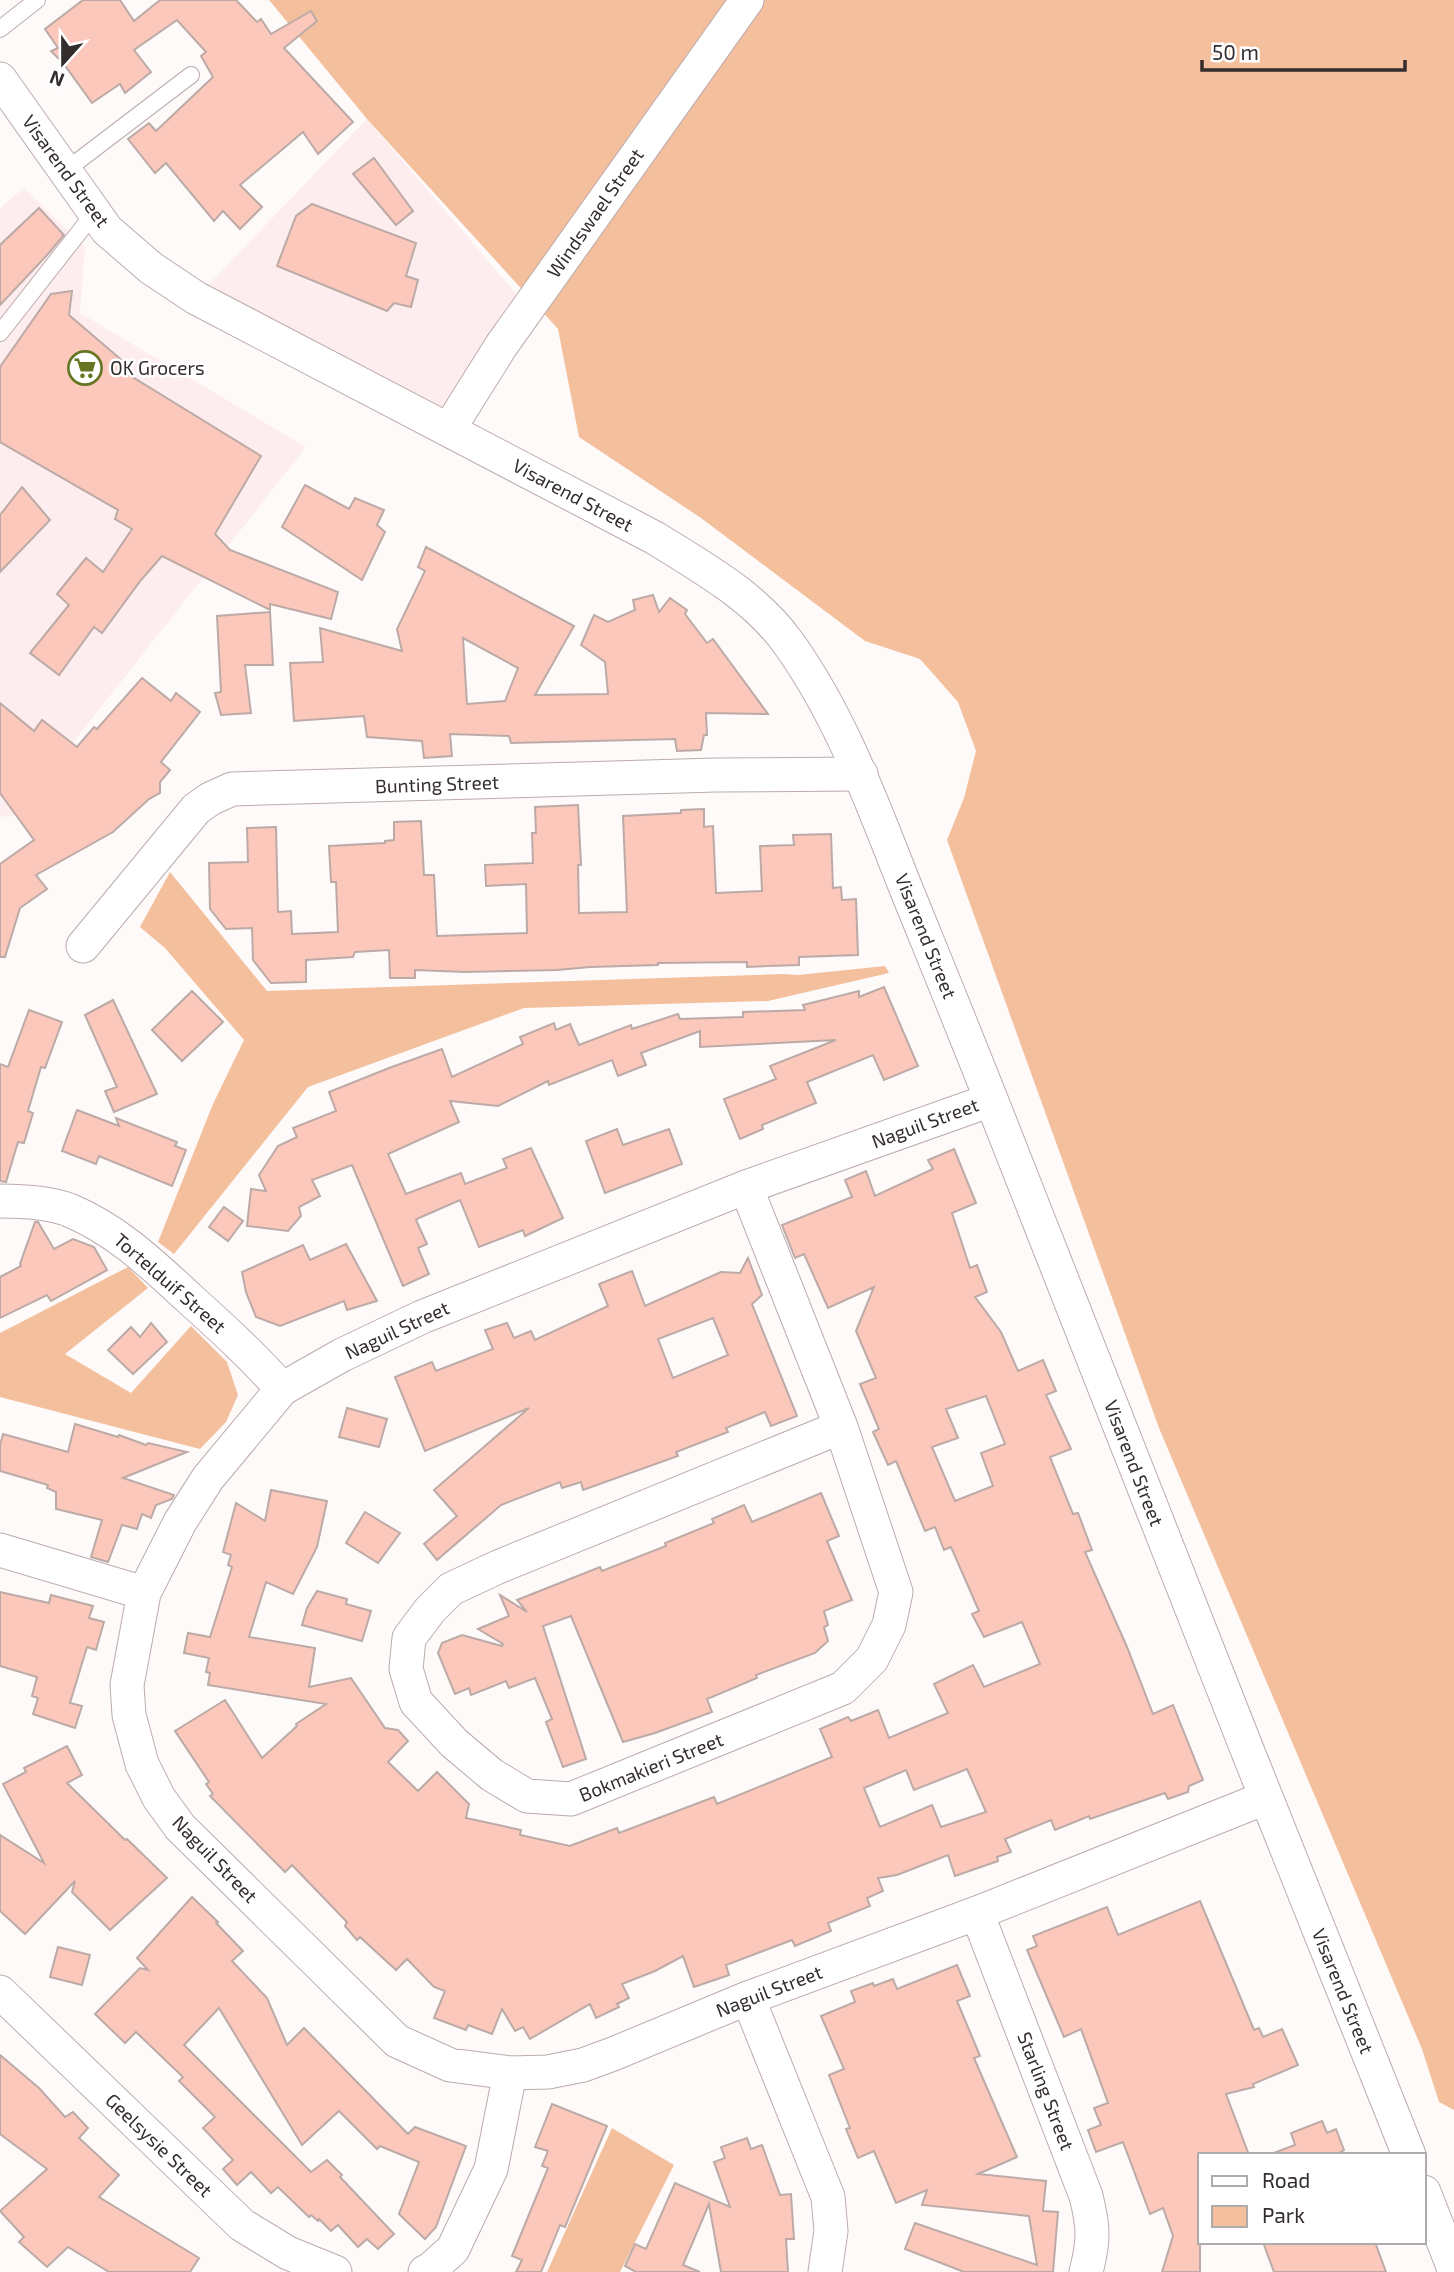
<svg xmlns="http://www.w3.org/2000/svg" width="1454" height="2272" font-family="'Exo 2',sans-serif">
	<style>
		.built { fill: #feedee }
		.green { fill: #f3bf9c }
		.building { fill: #fcc8bc; stroke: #bcaaa6; stroke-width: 2; fill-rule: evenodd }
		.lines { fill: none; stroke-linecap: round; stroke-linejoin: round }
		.service-casing { stroke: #bdabad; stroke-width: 18 }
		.minor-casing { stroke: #bdabad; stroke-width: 35 }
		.service { stroke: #fff; stroke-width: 16 }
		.minor { stroke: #fff; stroke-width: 33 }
		.labels { text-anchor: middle; stroke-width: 5; stroke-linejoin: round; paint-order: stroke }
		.street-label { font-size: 19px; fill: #342d2e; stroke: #fff }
		.poi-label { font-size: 19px; fill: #342d2e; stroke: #fff; text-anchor: start }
	</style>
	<rect width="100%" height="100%" fill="#fefafa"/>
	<!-- built -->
	<g class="built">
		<polygon points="367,119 528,308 449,429 196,298"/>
		<polygon points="24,188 85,247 80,313 306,447 16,815 0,817 0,208"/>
	</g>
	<!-- green -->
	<g class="green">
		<polygon points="269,0 1454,0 1454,2110 1439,2102 1422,2049 1159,1428 947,840 964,798 976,751 958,702 920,659 865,641 701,518 579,437 558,329 367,119"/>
		<polygon points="170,872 267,991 783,974 798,975 885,966 889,973 768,1001 524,1008 308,1087 174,1254 158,1242 213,1104 244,1040 165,948 140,927"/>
		<polygon points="128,1267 148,1288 65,1354 131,1393 191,1326 227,1362 238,1395 226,1422 200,1449 0,1397 0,1333"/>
		<polygon points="612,2128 674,2165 620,2272 547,2272"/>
	</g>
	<!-- building -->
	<g class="building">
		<polygon points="83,0 120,0 134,21 160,0 236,0 257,22 261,19 271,34 311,11 317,21 284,48 353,122 318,154 303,132 240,185 262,207 240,229 223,211 214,221 166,163 155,173 128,139 149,123 156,131 213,77 201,56 206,52 177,20 134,50 151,72 125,93 120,84 92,103 63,63 51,51 58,48 45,29"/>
		<polygon points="374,158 413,211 396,225 353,174"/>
		<polygon points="312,204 416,243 406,276 418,280 411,307 394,303 387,311 277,266 296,216"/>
		<polygon points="39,208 64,235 48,254 0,305 0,245"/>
		<polygon points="72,291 69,315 124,362 118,368 261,456 215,534 230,550 338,592 331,619 270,604 270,610 162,556 141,580 102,633 94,627 59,675 30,653 69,605 57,594 86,558 103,572 132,529 115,519 118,510 0,442 0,367 51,294"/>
		<polygon points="305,485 349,509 355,498 384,510 377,525 385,532 362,580 282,527"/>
		<polygon points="22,487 50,520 0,572 0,515"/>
		<path d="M426 547 574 626 535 695 608 694 605 662 581 645 594 615 608 622 635 610 633 600 653 595 659 612 670 598 687 610 685 614 707 643 713 639 768 714 706 713 707 735H704L701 750 677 751 675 739 511 743 509 736 450 734 452 756 424 758 422 741 367 737 364 716 294 721 290 663 323 662 320 628 402 651 397 629 425 571 418 567ZM463 638 518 668 505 701 467 704Z"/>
		<polygon points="270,612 273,665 245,665 251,713 221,715 215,693 221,692 217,616"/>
		<polygon points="142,678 171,701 176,693 200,712 161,762 170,770 160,782 160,793 149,799 113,832 36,875 47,889 20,908 5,957 0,957 0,864 34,840 0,793 0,703 34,731 42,720 77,747 94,727 97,729"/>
		<polygon points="578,805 581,865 578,865 579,913 627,912 623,816 681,813 681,810 704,809 704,827 713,826 716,893 762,891 760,846 794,845 793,835 831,834 833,888 841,887 842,900 856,899 858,955 799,957 799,965 768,966 747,967 747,962 658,963 658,965 590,967 557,970 465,972 415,970 415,978 390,978 389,950 355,952 353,957 306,960 306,982 271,983 253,960 252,928 226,929 210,909 209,863 248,862 247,828 276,827 278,912 291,911 292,934 338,932 336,882 331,882 329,846 385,843 385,841 394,840 394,822 421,821 424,875 434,875 437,936 527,933 526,884 486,886 485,865 533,863 532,833 536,833 535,807"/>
		<polygon points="884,987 918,1066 884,1080 873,1055 807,1082 816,1103 762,1125 763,1129 740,1139 724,1099 776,1079 770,1066 836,1040 700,1047 700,1031 641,1053 646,1065 618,1076 612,1060 549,1085 548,1081 498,1106 450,1101 459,1122 388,1154 406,1194 461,1173 465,1184 507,1168 503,1159 531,1148 563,1218 525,1236 523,1230 479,1247 460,1200 419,1218 416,1220 427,1244 418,1248 429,1274 403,1286 352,1165 312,1180 320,1196 299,1207 301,1216 288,1231 247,1226 251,1189 266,1191 259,1175 278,1146 297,1137 293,1128 336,1111 329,1092 389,1068 442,1049 452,1077 523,1044 520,1037 554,1023 556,1030 570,1024 579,1045 631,1025 632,1029 678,1014 680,1019 743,1017 743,1012 805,1010 803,1005 859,991 859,997"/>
		<polygon points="192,991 223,1022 182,1061 152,1030"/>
		<polygon points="113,1000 157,1094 114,1112 105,1091 117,1087 85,1015"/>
		<polygon points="29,1010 62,1022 45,1068 41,1067 28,1111 33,1113 24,1143 18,1142 6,1182 0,1181 0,1064 8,1067"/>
		<polygon points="77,1110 119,1126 116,1118 177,1142 175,1146 186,1150 172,1186 99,1156 96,1164 62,1151"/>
		<polygon points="617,1129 623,1145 669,1129 682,1164 605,1193 586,1141"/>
		<path d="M954 1149 976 1203 952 1213 970 1268 977 1265 987 1292 975 1297 1001 1332 1018 1371 1043 1360 1056 1391 1046 1395 1071 1449 1050 1457 1073 1514 1078 1513 1092 1550 1085 1552 1127 1647 1153 1714 1173 1705 1203 1780 1189 1786 1188 1792 1168 1799 1165 1793 1090 1819 1089 1816 1055 1830 1051 1820 1005 1839 1011 1852 997 1857 998 1861 955 1876 948 1855 897 1875 878 1878 883 1891 867 1898 870 1906 828 1923 831 1931 795 1946 792 1940 726 1965 729 1975 694 1987 683 1956 655 1971 622 1984 629 1998 617 2004 619 2007 596 2018 590 2004 530 2039 523 2027 515 2031 502 2009 492 2034 468 2025 466 2030 434 2018 445 1991 434 1987 407 1959 396 1970 360 1937 357 1940 345 1926 347 1922 292 1865 285 1872 210 1796 213 1794 206 1784 209 1782 175 1731 225 1700 262 1758 297 1726 296 1724 326 1704 208 1685 210 1673 206 1672 209 1658 184 1653 188 1633 210 1637 232 1567 228 1565 231 1555 223 1552 236 1503 265 1521 271 1490 327 1501 317 1547 293 1594 266 1582 249 1637 315 1648 309 1687 351 1678 385 1728 398 1730 408 1741 388 1762 418 1791 437 1772 469 1804 466 1818 521 1830 520 1835 570 1846 617 1828 619 1833 714 1797 717 1804 832 1757 820 1729 848 1717 851 1721 878 1710 889 1738 948 1713 934 1684 973 1665 984 1687 1040 1664 1022 1622 984 1637 972 1614 979 1611 951 1547 944 1550 935 1527 925 1531 896 1461 888 1465 873 1432 879 1429 860 1384 876 1378 856 1331 874 1287 828 1308 804 1254 795 1258 782 1225 852 1197 845 1180 866 1171 875 1196 933 1169 928 1160ZM986 1396 1005 1444 981 1453 993 1486 955 1501 932 1447 958 1438 946 1409ZM967 1769 986 1812 941 1827 932 1805 880 1827 864 1788 906 1770 914 1790Z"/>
		<polygon points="224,1207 243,1221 228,1241 209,1227"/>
		<polygon points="35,1222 38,1222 54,1249 73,1239 94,1247 107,1270 51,1301 47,1295 0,1318 0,1277 21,1266 20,1264"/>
		<polygon points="346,1244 377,1301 347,1310 344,1301 280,1326 256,1317 246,1292 242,1272 303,1245 310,1260"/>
		<path d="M748 1258 762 1295 752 1304 797 1416 771 1426 765 1412 726 1428 728 1432 676 1452 678 1456 583 1490 581 1482 562 1488 560 1482 501 1505 437 1560 424 1544 457 1516 434 1490 529 1408 425 1451 395 1377 432 1362 436 1371 493 1349 485 1330 507 1323 514 1338 531 1331 535 1340 608 1306 599 1284 632 1271 645 1306 721 1272 740 1273ZM713 1318 728 1355 673 1378 658 1339Z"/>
		<polygon points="151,1323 167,1342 133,1374 108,1350 131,1327 140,1337"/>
		<polygon points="347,1408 387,1419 379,1447 339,1437"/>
		<polygon points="75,1424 118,1437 119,1435 146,1445 148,1443 187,1452 123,1478 174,1495 172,1499 156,1505 151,1518 142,1514 137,1529 122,1525 108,1562 91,1557 102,1520 56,1509 56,1492 47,1488 48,1485 0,1471 0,1445 3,1434 68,1452"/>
		<polygon points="821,1493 839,1536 827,1541 852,1600 824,1611 828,1625 824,1627 828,1641 815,1653 756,1675 757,1678 707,1699 712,1712 655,1733 623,1742 571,1616 543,1626 586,1759 563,1767 546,1722 552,1719 535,1678 509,1688 506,1681 471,1695 469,1688 455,1694 438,1653 442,1643 462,1635 502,1646 503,1644 478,1629 509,1616 500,1595 527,1612 517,1600 600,1567 602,1571 666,1546 665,1543 714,1523 712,1519 744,1505 752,1522"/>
		<polygon points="365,1512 400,1533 378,1563 346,1543"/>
		<polygon points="317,1591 347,1599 346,1604 371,1611 362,1641 302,1625 307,1608"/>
		<polygon points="0,1592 49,1603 51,1595 93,1606 89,1618 104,1622 96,1650 87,1647 70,1703 82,1706 75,1728 33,1714 38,1698 32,1696 37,1677 0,1666"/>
		<polygon points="67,1746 82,1775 67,1783 125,1840 127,1839 167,1878 110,1930 72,1892 75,1881 25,1934 0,1911 0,1835 44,1863 3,1784 26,1772 24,1768"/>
		<polygon points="192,1897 218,1922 216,1923 243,1951 232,1961 267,1998 287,2045 304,2028 408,2134 415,2127 466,2146 436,2227 425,2239 399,2214 419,2162 380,2146 377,2149 339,2111 302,2145 219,2008 184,2045 311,2172 327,2160 342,2175 340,2177 394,2234 378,2249 367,2239 358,2247 338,2225 331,2231 319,2219 318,2221 311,2215 309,2217 278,2187 271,2193 251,2172 237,2185 223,2169 233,2160 203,2128 215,2117 179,2081 183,2077 136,2032 125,2043 95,2014 140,1968 148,1970 137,1958"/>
		<polygon points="1200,1901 1254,2030 1259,2028 1263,2037 1282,2029 1298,2065 1253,2084 1254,2087 1226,2094 1249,2155 1200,2155 1200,2272 1162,2272 1173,2236 1163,2208 1150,2214 1123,2142 1096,2152 1088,2130 1101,2125 1094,2108 1108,2103 1081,2029 1064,2037 1027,1950 1037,1946 1033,1936 1107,1907 1118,1935"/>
		<polygon points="58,1947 90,1955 82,1985 50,1977"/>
		<polygon points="957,1965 970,1996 957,2001 980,2056 974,2058 1017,2157 978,2174 1046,2181 1043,2211 1058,2212 1053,2272 964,2272 905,2249 915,2223 1037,2265 1029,2216 922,2205 927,2190 896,2203 874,2151 858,2158 846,2129 850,2128 829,2075 844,2069 821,2016 855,2002 851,1991 873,1983 874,1986 893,1979 897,1989"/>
		<polygon points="0,2055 39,2088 65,2117 73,2112 88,2128 79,2138 119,2175 99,2197 199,2258 190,2272 109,2272 68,2247 47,2267 19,2242 24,2237 0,2211 47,2169 0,2134"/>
		<polygon points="552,2104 607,2126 565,2227 560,2225 541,2272 516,2272 522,2260 512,2256 548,2168 542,2166 548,2151 535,2147"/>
		<polygon points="1322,2121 1327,2133 1336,2129 1344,2150 1335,2155 1274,2155 1274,2153 1295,2145 1291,2133"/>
		<polygon points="747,2138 751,2149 762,2145 780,2195 791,2194 794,2239 786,2239 788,2272 721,2272 709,2204 683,2265 700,2272 636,2272 625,2266 635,2244 646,2249 675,2183 730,2207 714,2162 725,2158 721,2147"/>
		<polygon points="1263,2242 1375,2242 1386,2272 1274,2272"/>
	</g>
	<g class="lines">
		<!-- service casing -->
		<g class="service-casing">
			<g id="service">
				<polyline points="0,29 37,0"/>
				<polyline points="65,171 191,75"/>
				<polyline points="0,333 95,212"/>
			</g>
		</g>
		<!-- minor casing -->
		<g class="minor-casing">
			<g id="minor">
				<path d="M0 79 107 230 151 268 196 298 655 538C703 568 756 597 789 644 840 715 871 800 903 881 939 970 976 1060 1011 1150 1143 1485 1274 1821 1409 2155"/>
				<polyline points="449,429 501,346 747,0"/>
				<polyline points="83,946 196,809 210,799 232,789 716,775 861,774"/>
				<polyline points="991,1100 746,1187 422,1317 342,1355 282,1389 208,1478 180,1522 144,1593 127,1685 129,1715 142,1764 159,1798 180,1827 397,2041 450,2065 510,2073 548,2072 583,2065 613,2054 748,1998 977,1913 1265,1798"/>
				<polyline points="746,1187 841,1427 896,1592 889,1625 872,1659 843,1688 571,1799 527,1796 492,1775 454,1743 416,1702 406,1669 409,1638 430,1610 451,1589 498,1567 841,1427"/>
				<path d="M0 1201C22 1201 48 1202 69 1210 117 1230 152 1264 190 1299 222 1328 254 1357 282 1389"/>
				<polyline points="0,1550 144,1593"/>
				<path d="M977 1913 1086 2196C1094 2228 1094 2241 1086 2272"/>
				<polyline points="0,1992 242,2225 288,2253 335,2272"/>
				<polyline points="748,1998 828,2197 831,2231 825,2272"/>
				<polyline points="1424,2192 1454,2269"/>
				<polyline points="425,2272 431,2269 453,2249 491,2169 510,2073"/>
			</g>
		</g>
		<!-- service -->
		<use href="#service" class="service"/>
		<!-- minor -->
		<use href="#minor" class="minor"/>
	</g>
	<!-- icons -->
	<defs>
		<g id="supermarket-ring" transform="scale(1.75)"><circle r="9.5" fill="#fff" stroke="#667522" stroke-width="1.5"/><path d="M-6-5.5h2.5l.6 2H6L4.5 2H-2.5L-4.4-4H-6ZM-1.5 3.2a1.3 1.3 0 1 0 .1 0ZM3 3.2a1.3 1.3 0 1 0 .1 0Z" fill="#667522"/></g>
	</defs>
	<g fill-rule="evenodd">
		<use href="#supermarket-ring" x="85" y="368"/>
	</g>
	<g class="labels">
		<!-- street labels -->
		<g class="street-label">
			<text transform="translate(66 171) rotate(54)" y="7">Visarend Street</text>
			<text transform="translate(595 213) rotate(-55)" y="7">Windswael Street</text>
			<text transform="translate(573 495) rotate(28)" y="7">Visarend Street</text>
			<text transform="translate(437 784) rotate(-2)" y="7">Bunting Street</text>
			<text transform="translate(926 936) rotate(68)" y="7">Visarend Street</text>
			<text transform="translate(925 1123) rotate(-20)" y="7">Naguil Street</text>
			<text transform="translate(170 1283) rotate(41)" y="7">Tortelduif Street</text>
			<text transform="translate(397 1330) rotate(-25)" y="7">Naguil Street</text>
			<text transform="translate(1134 1463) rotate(69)" y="7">Visarend Street</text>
			<text transform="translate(651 1767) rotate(-22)" y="7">Bokmakieri Street</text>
			<text transform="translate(215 1859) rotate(46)" y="7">Naguil Street</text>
			<text transform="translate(769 1991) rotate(-21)" y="7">Naguil Street</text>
			<text transform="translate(1343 1991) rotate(68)" y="7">Visarend Street</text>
			<text transform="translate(1046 2091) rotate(69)" y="7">Starling Street</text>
			<text transform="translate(159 2145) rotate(44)" y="7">Geelsysie Street</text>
		</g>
		<!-- poi labels -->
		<g class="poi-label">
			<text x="110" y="375">OK Grocers</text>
		</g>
	</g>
	<!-- legend -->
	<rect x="1198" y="2153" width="228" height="91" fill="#ffffff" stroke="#aeabab" stroke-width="2"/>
	<rect x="1212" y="2176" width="35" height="10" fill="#ffffff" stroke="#aeabab" stroke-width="2"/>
	<text x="1262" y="2188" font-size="21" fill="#342d2e">Road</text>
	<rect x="1212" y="2206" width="35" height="21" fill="#f3bf9c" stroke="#aeabab" stroke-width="2"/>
	<text x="1262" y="2223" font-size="21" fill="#342d2e">Park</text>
	<!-- north arrow -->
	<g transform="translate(63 63) rotate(201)" stroke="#ffffff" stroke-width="5" paint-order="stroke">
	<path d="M0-5L12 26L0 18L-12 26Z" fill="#342d2e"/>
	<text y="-10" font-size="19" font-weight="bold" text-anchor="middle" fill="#342d2e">N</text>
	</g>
	<!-- scale -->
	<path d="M1202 60v10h203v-10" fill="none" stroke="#342d2e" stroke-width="3.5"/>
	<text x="1212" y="60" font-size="21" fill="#342d2e" stroke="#ffffff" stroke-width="5" paint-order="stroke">50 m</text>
</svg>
